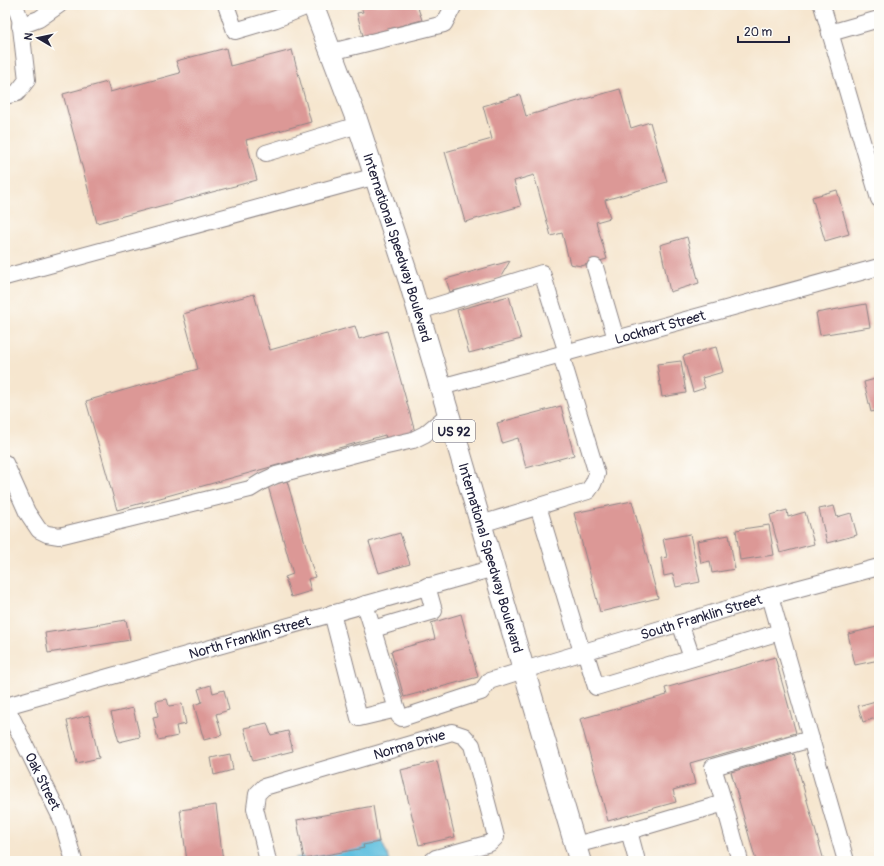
<svg xmlns="http://www.w3.org/2000/svg" width="884" height="866" font-family="Pangolin,sans-serif">
	<style>
		.water { fill: #61c0df; stroke: #42718d }
		.building { fill: #dc9896 }
		.lines { fill: none; stroke-linecap: round; stroke-linejoin: round }
		.minor-casing { stroke: #8c8485; stroke-width: 18 }
		.major-casing { stroke: #8c8485; stroke-width: 23 }
		.minor { stroke: #fff; stroke-width: 16 }
		.major { stroke: #fff; stroke-width: 21 }
		.labels { text-anchor: middle; stroke-width: 3; stroke-linejoin: round; paint-order: stroke }
		.shield { fill: #fdfcf7; stroke: #646373; stroke-width: 1 }
		.shield-label { font-size: 13px; font-weight: bold; fill: #22223b }
		.street-label { font-size: 14px; fill: #22223b; stroke: #fdfcf7 }
	</style>
	<rect width="100%" height="100%" fill="#fdfcf7"/>
	<filter id="ink" filterUnits="userSpaceOnUse"><feTurbulence type="fractalNoise" baseFrequency=".025" numOctaves="2"/><feDisplacementMap in="SourceGraphic" scale="8" xChannelSelector="R" yChannelSelector="G"/><feConvolveMatrix kernelMatrix="1 2 1 2 8 2 1 2 1" color-interpolation-filters="sRGB"/></filter>
	<filter id="wash" filterUnits="userSpaceOnUse"><feTurbulence type="fractalNoise" baseFrequency=".012" numOctaves="4" result="noise"/><feDisplacementMap in="SourceGraphic" scale="16" xChannelSelector="R" yChannelSelector="G"/><feGaussianBlur stdDeviation="0.9" result="paint"/><feColorMatrix in="noise" values="0 0 0 0 0 0 0 0 0 0 0 0 0 0 0 0 0 1.4 0 .05"/><feComposite in="paint" operator="in"/></filter>
	<g filter="url(#wash)">
		<rect width="100%" height="100%" fill="#f6e6cf"/>
		<!-- water -->
		<polygon class="water" points="381,840 390,861 296,861 295,858"/>
		<g id="blocks">
			<!-- building -->
			<g class="building">
				<polygon points="360,5 417,5 422,20 363,36 357,13 363,12"/>
				<polygon points="226,48 230,66 292,50 311,122 246,140 257,180 97,223 63,94 107,82 110,92 180,73 176,61"/>
				<polygon points="620,89 631,128 650,122 667,182 605,200 610,218 596,222 607,259 581,266 570,264 562,233 551,236 534,175 514,181 521,206 465,222 445,152 492,139 483,106 520,95 526,116"/>
				<polygon points="837,190 849,234 825,241 812,197"/>
				<polygon points="687,237 699,283 670,292 660,245"/>
				<polygon points="510,261 500,278 450,292 446,279"/>
				<polygon points="254,294 270,350 355,326 359,339 387,331 415,432 387,440 385,435 117,510 86,401 198,369 183,314"/>
				<polygon points="509,296 521,339 469,353 457,310"/>
				<polygon points="866,304 870,327 820,335 816,313"/>
				<polygon points="716,347 723,372 702,378 705,388 693,392 683,356"/>
				<polygon points="681,361 686,393 662,397 657,364"/>
				<polygon points="879,378 879,410 871,412 864,382"/>
				<polygon points="561,406 574,455 526,468 518,438 502,443 497,423"/>
				<polygon points="287,481 315,577 308,579 311,591 291,597 285,577 293,574 268,486"/>
				<polygon points="632,501 658,598 600,612 574,513"/>
				<polygon points="834,506 837,517 851,513 857,535 827,543 819,509"/>
				<polygon points="787,510 788,517 805,512 814,544 780,553 770,515"/>
				<polygon points="769,525 774,555 740,560 736,530"/>
				<polygon points="400,533 410,564 379,573 369,542"/>
				<polygon points="690,534 700,582 676,587 673,574 664,576 661,558 667,557 663,539"/>
				<polygon points="729,535 735,569 712,573 710,561 701,563 697,541"/>
				<polygon points="461,614 478,677 404,697 391,651 435,639 431,623"/>
				<polygon points="126,620 130,640 48,653 45,633"/>
				<polygon points="877,627 879,636 879,660 855,665 848,634"/>
				<polygon points="775,657 796,733 690,763 695,784 673,790 676,802 608,821 580,719 667,695 665,688"/>
				<polygon points="211,685 213,693 224,690 229,710 216,714 222,735 204,740 194,705 202,702 198,689"/>
				<polygon points="167,699 169,706 182,704 186,724 176,726 178,736 158,740 153,717 158,716 156,701"/>
				<polygon points="879,700 879,717 863,722 858,706"/>
				<polygon points="133,708 140,737 119,742 111,713"/>
				<polygon points="89,715 99,758 77,763 67,721"/>
				<polygon points="267,723 271,735 288,731 293,751 253,761 244,728"/>
				<polygon points="230,754 233,770 214,775 211,758"/>
				<polygon points="794,754 824,861 756,861 731,772"/>
				<polygon points="437,761 455,837 419,845 401,770"/>
				<polygon points="216,805 223,861 187,861 180,810"/>
				<polygon points="373,806 379,842 363,845 364,848 304,859 297,820"/>
			</g>
		</g>
	</g>
	<g filter="url(#ink)">
		<use href="#blocks" fill-opacity="0" stroke="#8c8485" stroke-width="1"/>
		<g class="lines">
			<!-- minor casing -->
			<g class="minor-casing">
				<g id="minor">
					<polyline points="226,5 235,31 276,19 310,5"/>
					<polyline points="822,5 879,199"/>
					<polyline points="20,26 39,19 59,5"/>
					<polyline points="830,33 879,19"/>
					<polyline points="331,52 444,24 453,7 453,5"/>
					<polyline points="5,96 17,93 27,80 20,19 15,5"/>
					<polyline points="266,153 358,125"/>
					<polyline points="595,267 616,339"/>
					<polyline points="5,277 376,176"/>
					<polyline points="419,311 542,273 567,353"/>
					<path id="s1" d="M441 387 879 267"/>
					<polyline points="5,463 27,512 39,530 47,534 59,536 250,489 263,481 276,475 378,448 413,440 425,434 449,414"/>
					<polyline points="538,506 582,652"/>
					<polyline points="481,524 588,491 593,484 597,474 561,355"/>
					<polyline points="770,596 846,861"/>
					<path id="s2" d="M365 604 399 716 402 718 481 692 489 681 524 670 770 596 879 567"/>
					<polyline points="332,613 359,718 397,709"/>
					<polyline points="680,623 692,658"/>
					<polyline points="373,629 434,611 427,586"/>
					<polyline points="585,651 596,687 780,632"/>
					<path id="s3" d="M5 704 62 820 74 861"/>
					<path id="s4" d="M6 706 494 568"/>
					<polyline points="724,803 713,767 811,739"/>
					<polyline points="629,831 637,861"/>
					<polyline points="575,845 629,831 724,803 740,861"/>
					<path id="s5" d="M268 861 255 808 257 794 264 787 452 732 464 736 472 745 496 837 490 843 436 858 432 861"/>
				</g>
			</g>
			<!-- major casing -->
			<g class="major-casing">
				<g id="major">
					<path id="s6" d="M313 5 356 118 410 283 580 861"/>
				</g>
			</g>
			<!-- minor -->
			<use href="#minor" class="minor"/>
			<!-- major -->
			<use href="#major" class="major"/>
		</g>
	</g>
	<g class="labels">
		<!-- shield labels -->
		<rect class="shield" x="433" y="420" width="42" height="22" rx="3"/>
		<g class="shield-label">
			<text x="454" y="436">US 92</text>
		</g>
		<!-- street labels -->
		<g class="street-label">
			<text dy="5" stroke="none"><textPath href="#s6" startOffset="257">International Speedway Boulevard</textPath></text>
			<text dy="5" stroke="none"><textPath href="#s1" startOffset="227">Lockhart Street</textPath></text>
			<text dy="5" stroke="none"><textPath href="#s6" startOffset="581">International Speedway Boulevard</textPath></text>
			<text dy="5" stroke="none"><textPath href="#s2" startOffset="439">South Franklin Street</textPath></text>
			<text dy="5" stroke="none"><textPath href="#s4" startOffset="253">North Franklin Street</textPath></text>
			<text dy="5" stroke="none"><textPath href="#s5" startOffset="230">Norma Drive</textPath></text>
			<text dy="5" stroke="none"><textPath href="#s3" startOffset="86">Oak Street</textPath></text>
		</g>
	</g>
	<!-- margin -->
	<rect width="884" height="866" fill="none" stroke="#fdfcf7" stroke-width="20"/>
	<!-- north arrow -->
	<g transform="translate(38 38) rotate(279)" stroke="#fdfcf7" stroke-width="3" paint-order="stroke">
	<path d="M0-3L7 15L0 10L-7 15Z" fill="#22223b"/>
	<text y="-6" font-size="11" font-weight="bold" text-anchor="middle" fill="#22223b">N</text>
	</g>
	<!-- scale -->
	<path d="M738 36v6h51v-6" fill="none" stroke="#22223b" stroke-width="2"/>
	<text x="744" y="36" font-size="12" fill="#22223b" stroke="#fdfcf7" stroke-width="3" paint-order="stroke">20 m</text>
</svg>
